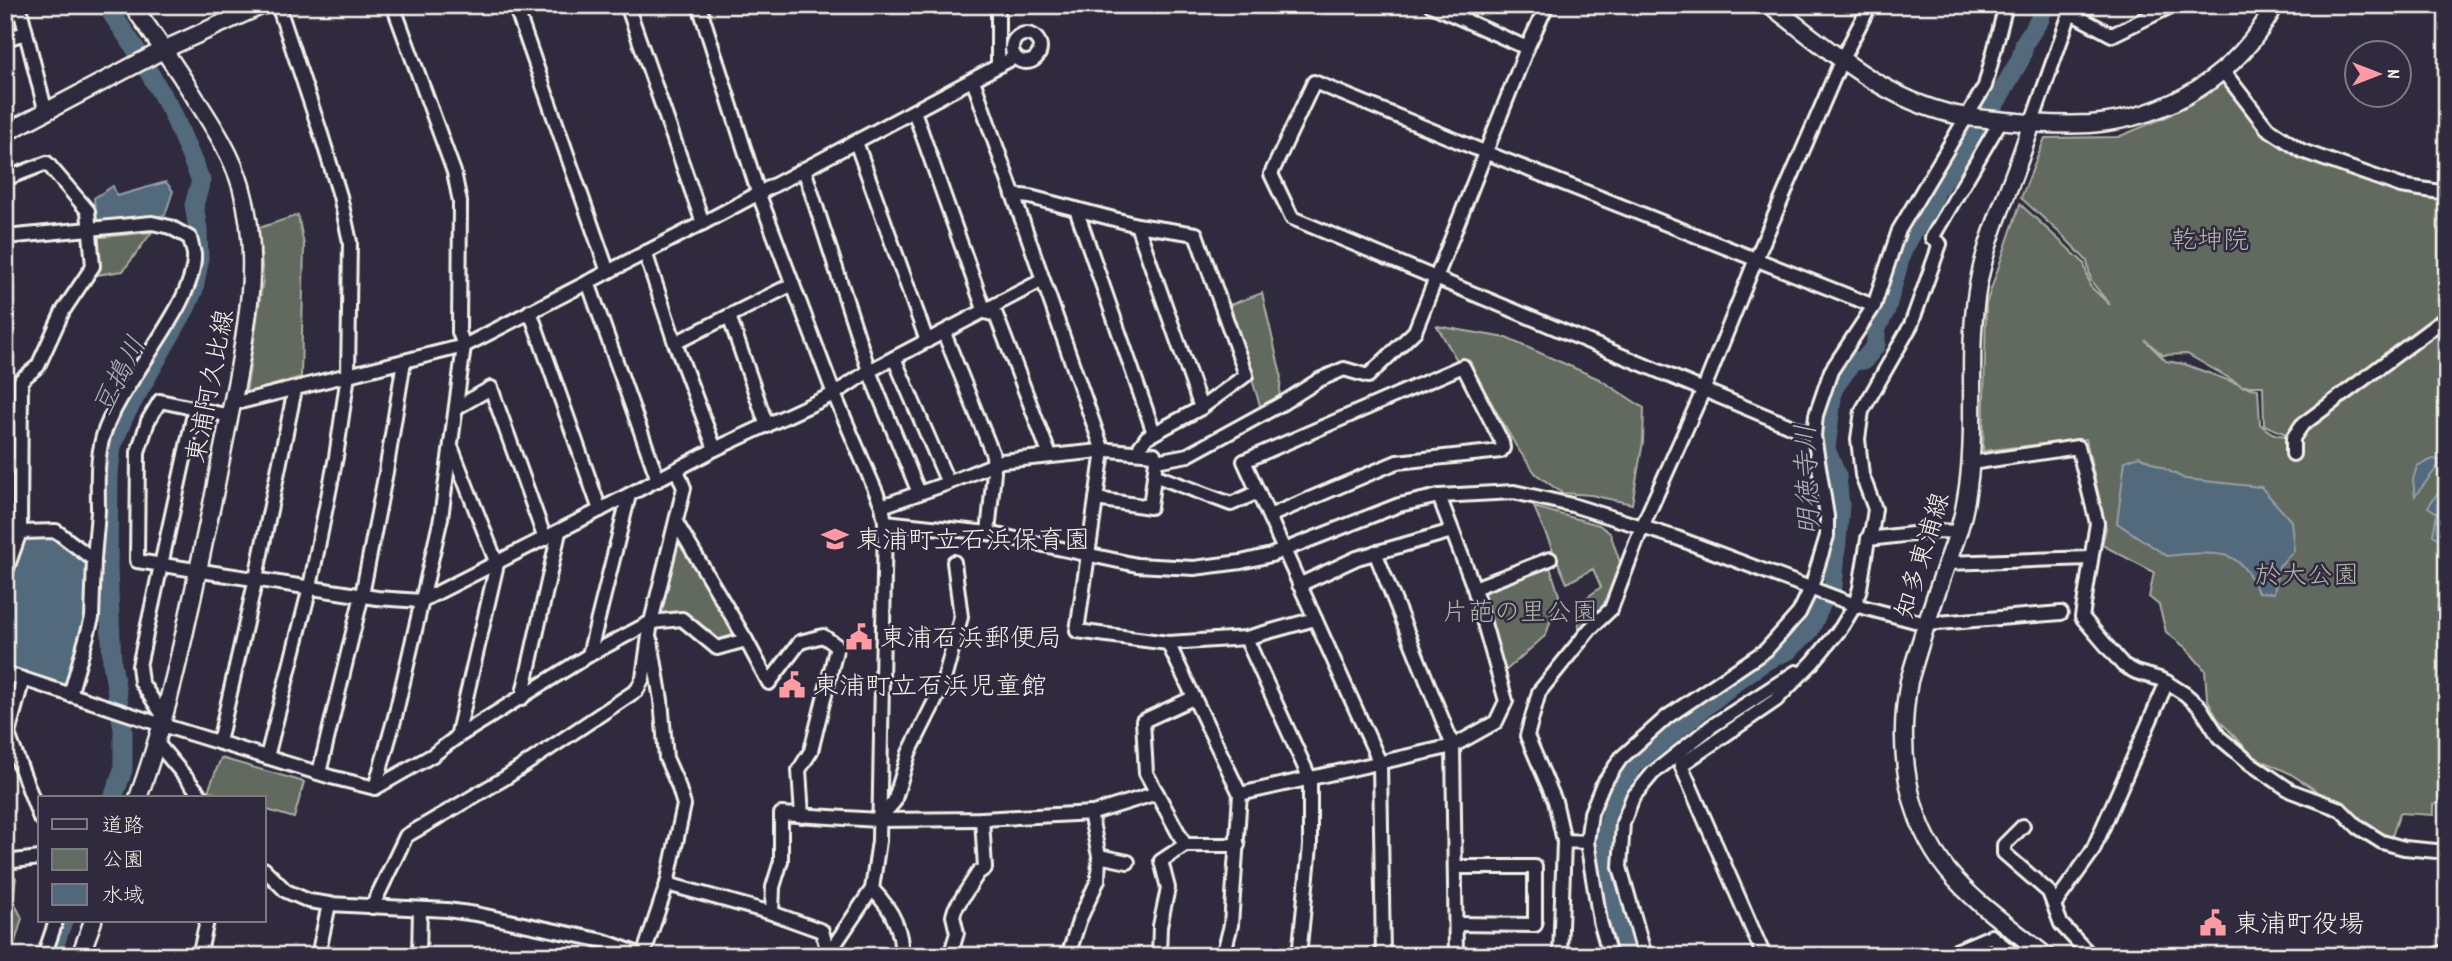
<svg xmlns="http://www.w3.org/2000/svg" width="2452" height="961" font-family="Dekko,'Klee One',sans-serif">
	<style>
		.green { fill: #626b5f; stroke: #abaea4; stroke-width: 2; fill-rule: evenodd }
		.water { fill: #52697c; stroke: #939fa7; stroke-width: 2 }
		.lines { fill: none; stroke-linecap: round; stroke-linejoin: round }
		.river { stroke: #52697c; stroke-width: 19 }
		.minor-casing { stroke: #f4f1e8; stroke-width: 18 }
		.major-casing { stroke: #f4f1e8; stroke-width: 21 }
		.minor { stroke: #2f2a3d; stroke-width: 12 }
		.major { stroke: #2f2a3d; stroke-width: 16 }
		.labels { text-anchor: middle; stroke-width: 5; stroke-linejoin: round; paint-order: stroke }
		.park-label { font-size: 26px; fill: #b2b5aa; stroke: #2f2a3d }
		.street-label { font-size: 26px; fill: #f4f1e8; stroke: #2f2a3d }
		.poi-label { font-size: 26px; fill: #f4f1e8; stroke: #2f2a3d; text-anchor: start }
		.water-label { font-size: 28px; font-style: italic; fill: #abb4b7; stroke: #2f2a3d }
	</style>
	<rect width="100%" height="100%" fill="#2f2a3d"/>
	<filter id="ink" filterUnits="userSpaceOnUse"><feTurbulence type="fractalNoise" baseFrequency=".0143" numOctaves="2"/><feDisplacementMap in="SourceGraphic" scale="14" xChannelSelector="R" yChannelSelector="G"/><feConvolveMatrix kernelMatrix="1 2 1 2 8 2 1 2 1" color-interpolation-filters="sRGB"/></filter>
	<g filter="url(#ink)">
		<!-- green -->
		<g class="green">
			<path d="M2223 71 2268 138 2310 162 2402 193 2447 199V310L2286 434 2264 425 2263 386H2241L2258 389 2260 424C2268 432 2278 438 2290 435L2447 320V800L2433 805V815L2400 813 2391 839 2289 773 2254 757 2217 718 2207 698 2205 670 2186 648 2166 632 2159 605 2149 597 2154 572 2102 545 2106 528 2086 439 1983 451 1986 304 2020 204 2084 263 2090 286 2110 305 2091 281 2087 261 2063 236 2021 198 2045 138 2118 137 2169 116ZM2145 340 2163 355 2187 354 2241 385 2184 364 2166 361Z"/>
			<polygon points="298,215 304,245 301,377 246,393 263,279 259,228"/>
			<polygon points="152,232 123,271 96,275 92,238"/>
			<polygon points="1262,293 1281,375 1279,401 1262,412 1229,305"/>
			<polygon points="1437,326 1506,338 1599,379 1644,408 1643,442 1632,504 1591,495 1562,493 1536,474 1516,446 1467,360 1458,362"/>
			<polygon points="1534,507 1599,525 1610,533 1623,571 1605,609 1579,628 1577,605 1601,587 1593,569 1567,583"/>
			<polygon points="679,539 737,637 719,642 685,612 657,616"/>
			<polygon points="1549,564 1559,595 1546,635 1503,673 1480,593"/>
			<polygon points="221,758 304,782 294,818 264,809 264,798 231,798 208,791"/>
			<polygon points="5,869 16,878 13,900 22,918 11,956 5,956"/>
		</g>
		<!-- water -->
		<g class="water">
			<polygon points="166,182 173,191 165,215 103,224 96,219 94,198 113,186 117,196"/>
			<path d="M2139 456 2185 479 2261 487 2291 521 2294 551 2279 566 2274 593 2258 592C2253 580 2243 562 2230 557 2217 551 2181 554 2167 556L2117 523 2125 461Z"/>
			<polygon points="2433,459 2442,461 2415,496 2413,480 2417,466"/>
			<polygon points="2447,479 2447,542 2445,543 2433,535 2437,513 2428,507"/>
			<polygon points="55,535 89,562 88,615 67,686 5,667 5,596 25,536"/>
		</g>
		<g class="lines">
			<!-- river -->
			<g class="river">
				<polyline points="106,5 135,48 172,112 201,181 194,205 198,229 199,262 194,289 187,306 124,417 112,446 109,472 108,569 112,663 123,729 123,770 113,798"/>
				<polyline points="51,956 63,921"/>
				<polyline points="1626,956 1603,849 1613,804 1632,766 1738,680 1767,660 1789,650 1810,630 1821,605 1833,587 1840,506 1837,476 1826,449 1833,389 1853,361 1864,360 1876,345 1876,330 1886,310 1902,252 1914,230 1928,213 1936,191 1996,102 2021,58 2025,42 2040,19 2043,5"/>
			</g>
			<!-- minor casing -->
			<g class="minor-casing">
				<g id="minor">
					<polyline points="19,5 46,113"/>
					<polyline points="515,5 608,272"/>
					<polyline points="627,5 703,223"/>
					<polyline points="699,5 758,192 834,394 882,506 885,522 879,841 872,889 827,956"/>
					<polyline points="1431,5 1527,48"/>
					<polyline points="2071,13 2112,35 2173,5"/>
					<circle cx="1026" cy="48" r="14"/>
					<polyline points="5,39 26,33"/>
					<polyline points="998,66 998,5"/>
					<polyline points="2223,71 2267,128 2302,151 2401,186 2447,193"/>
					<polyline points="973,80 1103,451 1077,631 1168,643 1246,638 1315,619"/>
					<polyline points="914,111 985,312 996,315 1050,456"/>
					<polyline points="2032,122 2073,5"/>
					<polyline points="856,142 927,341"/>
					<polyline points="804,169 869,371 919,493"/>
					<polyline points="5,179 47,163 88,211 93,266 63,311 38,366 21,380 20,532"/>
					<polyline points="1013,195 1030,197 1137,225 1196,234 1246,375 1201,408 1147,437 1136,452"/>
					<polyline points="1076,209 1154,433"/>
					<polyline points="1137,225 1201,408"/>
					<path d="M5 237 152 223 170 227 190 238C191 243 193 249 194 254 197 304 119 383 103 436 96 462 98 485 98 511 97 528 95 544 94 560"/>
					<polyline points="645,252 675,343 715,449"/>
					<polyline points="588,282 658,480"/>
					<polyline points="530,311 600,510"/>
					<polyline points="729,316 767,426"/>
					<polyline points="944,333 993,455 994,472 988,533"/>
					<polyline points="675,343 793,284"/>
					<polyline points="894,358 948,483"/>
					<polyline points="232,404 464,346 703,223 1015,57"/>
					<polyline points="456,408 491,388 545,539"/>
					<polyline points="230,416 160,401 148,421 138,452 137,561 377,598 421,601 600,510 715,449 834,394 869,371 1043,280"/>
					<polyline points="1814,436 1292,218 1271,174 1314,82 1487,153 1874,306"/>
					<polyline points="452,449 497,564 457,737"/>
					<polyline points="2293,454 2293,438 2302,425 2447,317"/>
					<polyline points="1156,461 1188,455 1283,403 1319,380 1344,369 1368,376 1415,331 1527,48 1547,5"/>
					<polyline points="1971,463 2078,447 2097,523 2082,617 2123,665 2136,672 2163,680 2185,694 2200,707 2219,737 2250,763 2291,791 2340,809 2358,827 2382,842 2404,848 2447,852"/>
					<polyline points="5,465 20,465"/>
					<polyline points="1154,475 1231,504 1258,492"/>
					<polyline points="882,506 948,483 1002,461 1110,450 1154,454 1156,461 1150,507 1096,499"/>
					<polyline points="1269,516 1397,462 1501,451 1503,448 1502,442 1463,366 1244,461 1380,763 1383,956"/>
					<polyline points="885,522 988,533 1137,565 1194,568 1241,562 1271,555 1399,505 1439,496 1514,492 1572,505 1677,538 1855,605 1926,624 2061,613"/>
					<polyline points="677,524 746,640"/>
					<polyline points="1868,539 1872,529 1875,509 1862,475 1858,439 1862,411 1911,325 1940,244 1932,238 2001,120"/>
					<polyline points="1375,552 1453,746 1456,956"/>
					<polyline points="1947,563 2090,558"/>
					<polyline points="5,574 20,532 56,531 94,560 92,618 70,695"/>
					<polyline points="1299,585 1357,558 1452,531"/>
					<polyline points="1474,588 1550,559"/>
					<polyline points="651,622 682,619 717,648 746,640 769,683 800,642 823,636 837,646 811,751 799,770 802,816"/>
					<polyline points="1246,638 1310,779 1310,846 1299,956"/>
					<polyline points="1168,643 1240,794 1231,925 1223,956"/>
					<polyline points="589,655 629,495"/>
					<polyline points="5,673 162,725 331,777 375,788 433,755 457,737 589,655 651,622 684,488 677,470"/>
					<polyline points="23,679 8,734 40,818"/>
					<polyline points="522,698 559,532"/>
					<polyline points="1193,698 1143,721 1146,773 1185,845 1238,845"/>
					<polyline points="164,717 141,682 139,666 195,409"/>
					<polyline points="219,742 256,578 295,389"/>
					<polyline points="157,743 203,798"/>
					<polyline points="267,757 310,587 336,457 348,375 350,242 340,196 320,131 278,5"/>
					<polyline points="319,773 362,595 386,472 404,361"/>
					<polyline points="375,788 395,717 441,518 464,346 459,332 460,202 454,172 393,5"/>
					<polyline points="1240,794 1453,746 1496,722 1506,701 1474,588 1439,496"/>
					<polyline points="878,820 894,802 909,753 942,687 961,617 954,562"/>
					<polyline points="2023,826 2004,845 2004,853 2049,892 2061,924 2091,956"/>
					<polyline points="1564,841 1555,801 1527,736 1539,692 1590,629 1611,609 1642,527 1703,391 1756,259 1842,59 1870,5"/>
					<polyline points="1099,856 1128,862"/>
					<polyline points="5,862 40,858"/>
					<polyline points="1456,867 1535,867 1535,925 1456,924"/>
					<polyline points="264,869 286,891 309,901 329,904 447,910 476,914 604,941 644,956"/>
					<polyline points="667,884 772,913 822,931 828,952"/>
					<path d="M872 889C890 907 903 930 901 956"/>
					<polyline points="2054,905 2092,852 2167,682"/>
					<polyline points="372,907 406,836 505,778 637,690 643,678 651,622"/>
					<polyline points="772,913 773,887 781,861 781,814 878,820 982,819 1093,813 1157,793"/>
					<polyline points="44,956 56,921"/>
					<polyline points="199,956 207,921"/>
					<polyline points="318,956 329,904"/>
					<polyline points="419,956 420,909"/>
					<polyline points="643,956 667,884 684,805 678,785 666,758 661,700 651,641"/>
					<polyline points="950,956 957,933 953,916 955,909 978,873 985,868 982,819"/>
					<polyline points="1068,956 1079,921 1098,880 1099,856 1090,813"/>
					<polyline points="1159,956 1160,926 1168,888 1161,861 1185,845"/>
					<polyline points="1560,956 1564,841 1587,842"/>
					<polyline points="1610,956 1600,921 1587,842 1591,813 1602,786 1621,758 1667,717 1766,650 1799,613 1811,588 1827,536 1827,516 1814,436 1816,415 1831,371 1874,306 1899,230 1985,86 2006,5"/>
					<polyline points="1645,956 1620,867 1623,823 1633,797 1653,773 1712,726 1796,672"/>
					<polyline points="1764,956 1681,765 1776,700 1813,662 1841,628 1855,605 1860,588 1868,539 1939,531 1958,532"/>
					<polyline points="1944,956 1991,936 2016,956"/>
					<polyline points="2434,956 2447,951"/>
				</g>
			</g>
			<!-- major casing -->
			<g class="major-casing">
				<g id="major">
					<path d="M132 5C153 34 173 63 192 93 211 123 231 152 241 186 260 252 249 315 237 380 229 419 221 457 214 495 192 596 174 700 138 798"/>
					<path d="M1770 5C1831 51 1889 105 1967 117 2007 121 2050 126 2090 124 2169 118 2238 75 2275 5"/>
					<path d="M2032 122C2015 181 1984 237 1976 298 1967 365 1978 433 1966 499 1962 527 1950 554 1941 580 1929 614 1919 647 1909 681 1897 746 1905 818 1948 871 1975 904 2013 929 2046 956"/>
					<polyline points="5,133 165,49 263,5"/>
					<polyline points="80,956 93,921"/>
				</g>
			</g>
			<!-- minor -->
			<use href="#minor" class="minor"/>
			<!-- major -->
			<use href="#major" class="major"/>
		</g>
	</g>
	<!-- icons -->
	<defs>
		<g id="school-bare" transform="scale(2.1)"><path d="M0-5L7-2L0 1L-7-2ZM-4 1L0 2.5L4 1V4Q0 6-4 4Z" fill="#ff9aa2" stroke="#2f2a3d" stroke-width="2.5" paint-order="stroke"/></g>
		<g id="civic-bare" transform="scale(2.1)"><path d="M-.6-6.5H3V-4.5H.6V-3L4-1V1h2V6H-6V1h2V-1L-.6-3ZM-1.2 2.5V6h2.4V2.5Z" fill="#ff9aa2" stroke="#2f2a3d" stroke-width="2.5" paint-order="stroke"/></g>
	</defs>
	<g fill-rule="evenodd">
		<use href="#school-bare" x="835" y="539"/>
		<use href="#civic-bare" x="859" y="637"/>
		<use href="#civic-bare" x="792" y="685"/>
		<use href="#civic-bare" x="2213" y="923"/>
	</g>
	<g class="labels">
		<!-- park labels -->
		<g class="park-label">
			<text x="2210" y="248">乾坤院</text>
			<text x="2307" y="583">於大公園</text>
			<text x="1520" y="620">片葩の里公園</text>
		</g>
		<!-- street labels -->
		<g class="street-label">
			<text transform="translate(209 386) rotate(-79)" y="9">東浦阿久比線</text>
			<text transform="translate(1921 555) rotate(-73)" y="9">知多東浦線</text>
		</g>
		<!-- poi labels -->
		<g class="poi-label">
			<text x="856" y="548">東浦町立石浜保育園</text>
			<text x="880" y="646">東浦石浜郵便局</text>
			<text x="813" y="694">東浦町立石浜児童館</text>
			<text x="2234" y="932">東浦町役場</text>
		</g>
		<!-- water labels -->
		<g class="water-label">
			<text transform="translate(118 375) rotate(-63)" y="10">豆搗川</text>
			<text transform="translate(1806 480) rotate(-92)" y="10">明徳寺川</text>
		</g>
	</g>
	<!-- margin -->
	<rect width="2452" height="961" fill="none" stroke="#2f2a3d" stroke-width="28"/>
	<rect x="14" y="14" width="2424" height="933" fill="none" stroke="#f4f1e8" stroke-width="2.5" filter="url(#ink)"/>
	<!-- legend -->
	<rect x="38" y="796" width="228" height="126" fill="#2f2a3d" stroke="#7e7a81" stroke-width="2"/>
	<rect x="52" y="819" width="35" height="10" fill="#2f2a3d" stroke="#7e7a81" stroke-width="2"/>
	<text x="102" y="832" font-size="21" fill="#f4f1e8">道路</text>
	<rect x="52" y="849" width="35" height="21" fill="#626b5f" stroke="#7e7a81" stroke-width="2"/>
	<text x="102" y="866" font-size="21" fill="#f4f1e8">公園</text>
	<rect x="52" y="884" width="35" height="21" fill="#52697c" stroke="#7e7a81" stroke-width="2"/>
	<text x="102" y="902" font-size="21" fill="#f4f1e8">水域</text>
	<!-- north arrow -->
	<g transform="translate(2378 74) rotate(90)"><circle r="33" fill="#2f2a3d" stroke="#7e7a81" stroke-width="2"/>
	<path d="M0-5L12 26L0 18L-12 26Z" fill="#ff9aa2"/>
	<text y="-10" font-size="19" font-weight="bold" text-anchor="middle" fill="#f4f1e8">N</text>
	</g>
</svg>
